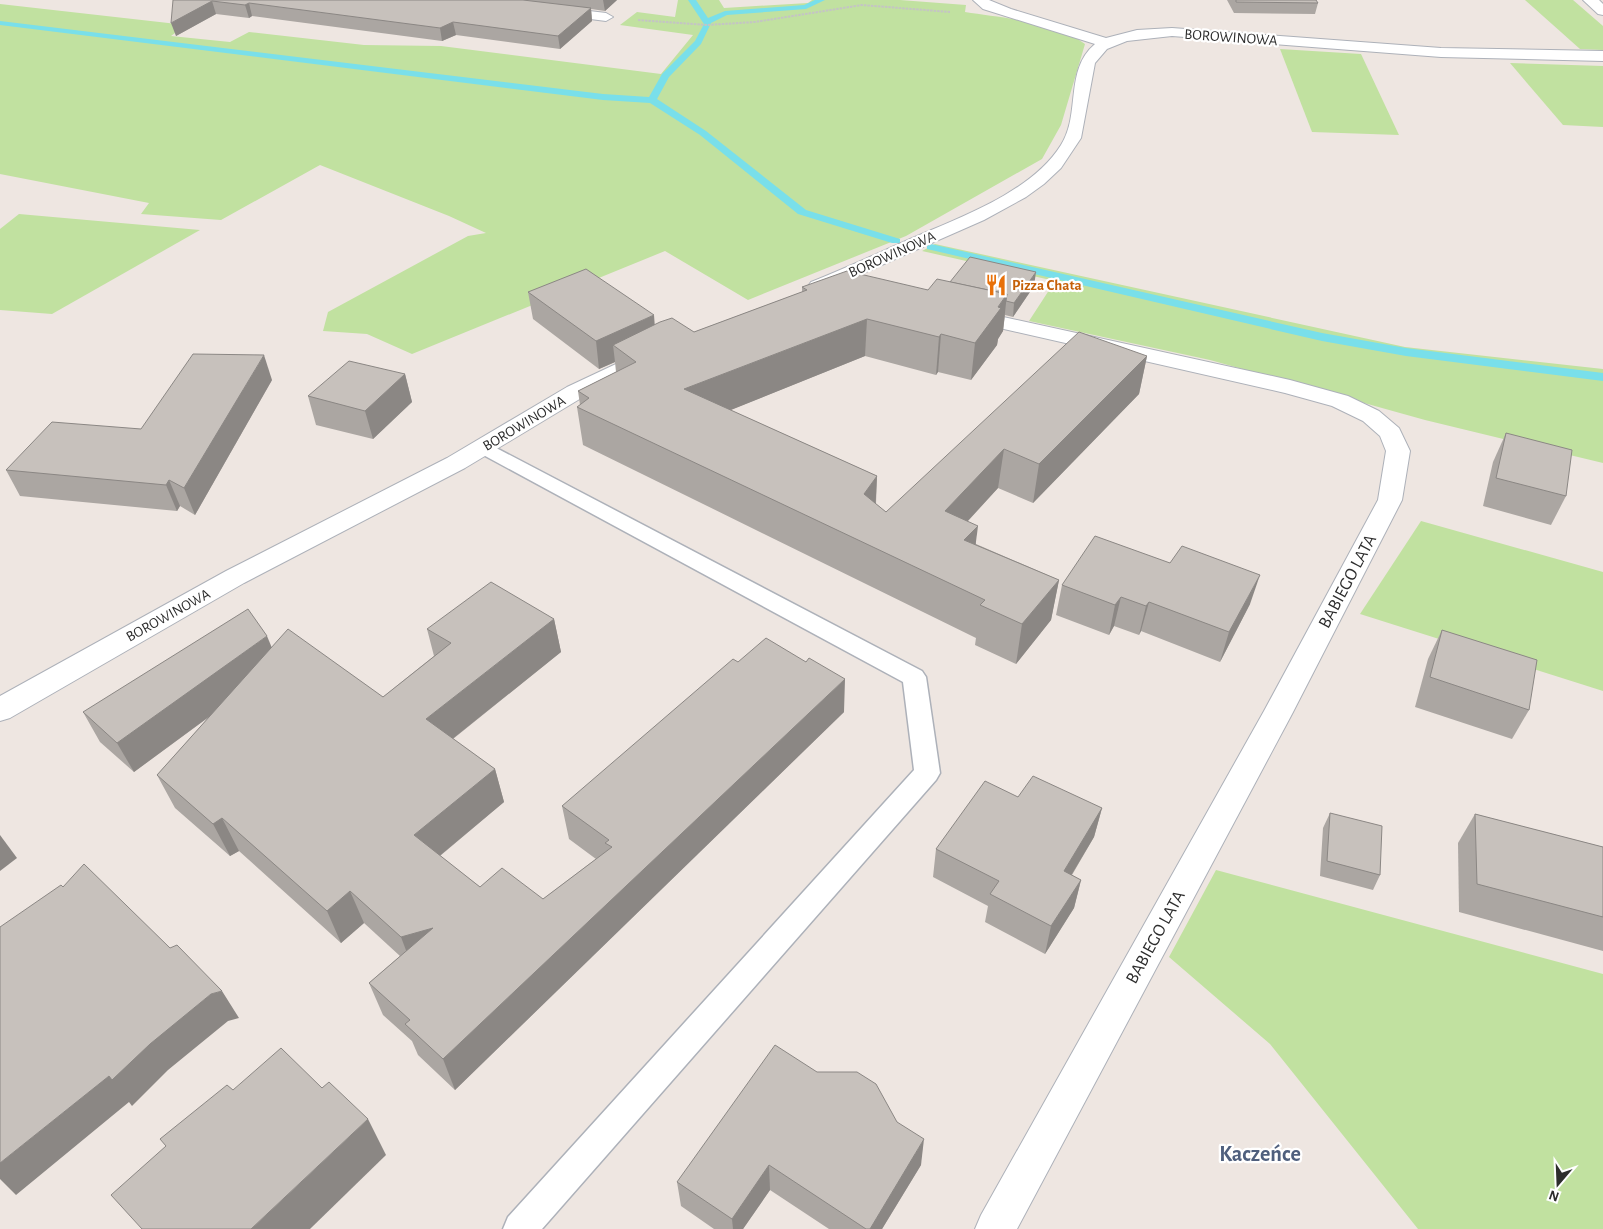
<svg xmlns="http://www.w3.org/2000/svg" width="1603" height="1229" font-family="'Alegreya Sans',sans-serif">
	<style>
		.green { fill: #c1e1a0 }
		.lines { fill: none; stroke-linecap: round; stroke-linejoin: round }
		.stream { fill: #79dfea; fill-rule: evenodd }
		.lane-casing { stroke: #adb1b9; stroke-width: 3 }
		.street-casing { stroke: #adb1b9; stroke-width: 2 }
		.path { stroke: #c4c4c4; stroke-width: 2; stroke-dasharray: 2.5 1; stroke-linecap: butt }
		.lane { fill: #fff; fill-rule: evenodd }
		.street { fill: #fff; fill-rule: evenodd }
		.wall { fill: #aba6a2 }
		.shaded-wall { fill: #8b8784 }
		.building { fill: #c7c1bc; stroke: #8b8784 }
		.labels { text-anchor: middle; stroke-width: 4.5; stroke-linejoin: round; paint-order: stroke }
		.far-street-label { font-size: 15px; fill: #2d2d2d; stroke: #fff }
		.far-food-label { font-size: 15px; font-weight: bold; fill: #c56008; stroke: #fff; text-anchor: start }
		.street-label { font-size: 18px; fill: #2d2d2d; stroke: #fff }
		.near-neighbourhood-label { font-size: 22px; font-weight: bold; fill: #4f5f7d; stroke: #fff }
	</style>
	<rect width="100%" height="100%" fill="#eee6e1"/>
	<!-- green -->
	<g class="green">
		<path d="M678 0H719L724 8 808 3 812 0H900L966 5 965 12C1002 18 1055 21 1085 44L1061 125 1042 159 906 236 748 300 665 251 412 354 367 334 323 331 328 312 468 236 486 233 449 216 320 165 221 220 141 214 149 203 0 174V4L186 25 171 36 230 42 249 32 364 45 441 46 661 74 693 35 620 25 637 12 675 17Z"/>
		<polygon points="1525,0 1573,0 1603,26 1603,50 1580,49"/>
		<polygon points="1280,49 1361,54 1399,135 1312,132"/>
		<polygon points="1510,63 1603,66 1603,127 1563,125"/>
		<polygon points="19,214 200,230 52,314 0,310 0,229"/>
		<polygon points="935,244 1405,347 1603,369 1603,463 1425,420 1210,360 1029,321 1055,281 922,251"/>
		<polygon points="1421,521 1603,572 1603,691 1360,614"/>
		<polygon points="1216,870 1603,974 1603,1229 1418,1229 1270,1044 1169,957"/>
	</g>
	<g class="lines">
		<!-- stream -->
		<g class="stream">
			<polygon points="688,0 696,0 708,18 725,11 804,5 815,0 825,0 806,9 727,15 711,23 701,44 669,77 657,99 706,131 806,210 900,239 900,243 892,243 798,214 700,135 650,103 603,100 0,25 0,21 603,94 649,97 662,74 695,41 704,24"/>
			<polygon points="931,244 1322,333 1406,348 1603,373 1603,381 1406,356 1322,341 927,249 927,245"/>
		</g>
		<!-- lane casing -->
		<g class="lane-casing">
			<polygon id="lane" points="483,441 922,671 926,677 940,773 936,780 542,1229 503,1229 508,1217 914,770 903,682 476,451 473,447 476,443"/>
		</g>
		<!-- street casing -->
		<g class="street-casing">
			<g id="street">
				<path d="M973 0H989L1011 9 1106 38 1137 30 1172 28 1441 48 1603 51V61L1441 57 1172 36 1127 41 1107 49 1095 63 1081 138 1061 168 1044 184 1026 197 984 220 825 290 818 292 811 290 808 286 811 282C844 269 876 254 908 240 958 218 1031 193 1061 145 1081 114 1064 70 1095 44L983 9Z"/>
				<polygon points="1583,0 1599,0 1603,4 1603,15 1598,14"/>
				<polygon points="556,7 606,13 613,17 606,21 551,14 549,11 551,8"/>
				<polygon points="967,309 1290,380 1348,396 1379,411 1399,428 1410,451 1402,500 1292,714 1017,1229 975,1229 981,1215 1264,711 1378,500 1386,451 1380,436 1363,421 1332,406 1285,393 960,319 957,315 960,311"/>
				<polygon points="648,349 656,351 659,356 656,361 583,397 465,468 244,583 10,718 0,721 0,696 226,571 447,458 567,387"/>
			</g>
		</g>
		<!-- path -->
		<polyline class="path" points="638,20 707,25 755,22 862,5 950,12"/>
		<!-- lane -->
		<use href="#lane" class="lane"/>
		<!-- street -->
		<use href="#street" class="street"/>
	</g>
	<!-- wall -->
	<g class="wall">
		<polygon points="173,0 617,0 605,11 591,9 592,21 560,49 456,35 442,41 252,16 249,18 216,14 176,36"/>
		<polygon points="1227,0 1316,0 1318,3 1315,14 1234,13"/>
		<polygon points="950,282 1034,286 1013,317 1005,315 1003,331 998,339 997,345 971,380 938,372 936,375 865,356 730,410 877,476 876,504 886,512 1147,356 1139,394 1033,503 998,488 968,521 976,544 1059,580 1051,620 1016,664 975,645 976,638 583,445 577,407 580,405 578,391 616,372 615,362 599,369 533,319 528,292 655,325 694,332 802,292 802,287 928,290"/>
		<polygon points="405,374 412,402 373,439 316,425 308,396"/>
		<polygon points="272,380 195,515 180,506 177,511 20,496 6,470 141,429"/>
		<polygon points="1506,433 1566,496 1551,525 1483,506 1493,462"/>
		<polygon points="1062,585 1250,604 1220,662 1141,631 1139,635 1114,626 1109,635 1056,615"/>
		<polygon points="554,619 561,652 453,739 495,769 504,802 440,856 480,887 543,899 596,859 569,839 562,806 738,662 844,712 455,1090 418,1055 412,1041 383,1015 369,983 400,956 364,923 341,943 239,851 230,856 175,808 157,775 209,717 134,772 100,742 83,712 271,647 383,697 434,656 427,629"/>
		<polygon points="1442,630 1529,710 1512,739 1415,707 1428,659"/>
		<polygon points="1018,797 1102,808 1094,837 1072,875 1081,880 1074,908 1045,954 985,922 988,906 933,877 936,849"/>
		<polygon points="1330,813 1380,875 1373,890 1320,876 1323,828"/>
		<polygon points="1475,814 1603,847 1603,951 1459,912 1458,843"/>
		<polygon points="897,1122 921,1165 882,1229 829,1229 770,1190 743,1229 714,1229 681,1206 677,1182"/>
	</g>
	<!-- shaded-wall -->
	<g class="shaded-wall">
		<polygon points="603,0 617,0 605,11"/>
		<polygon points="212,1 216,14 176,36 171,23"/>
		<polygon points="249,3 252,16 249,18 245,5"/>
		<polygon points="591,8 592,21 560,49 558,36"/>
		<polygon points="453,22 456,35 442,41 440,28"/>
		<polygon points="1036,272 1034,286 1013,317 1014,303"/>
		<polygon points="1007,294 1003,331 998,339 997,345 971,380 975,343"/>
		<polygon points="654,315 656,342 613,345 615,362 599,369 596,341"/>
		<polygon points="867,319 865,356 686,428 684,389"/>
		<polygon points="941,334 938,372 936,375 939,337"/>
		<polygon points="264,355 272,380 195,515 184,488"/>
		<polygon points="1147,356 1139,394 1033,503 1039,464"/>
		<polygon points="405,374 412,402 373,439 365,411"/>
		<polygon points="1004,449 998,488 941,550 945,511"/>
		<polygon points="877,476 875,515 864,494"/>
		<polygon points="169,480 180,506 177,511 166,485"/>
		<polygon points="978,526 973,565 964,540"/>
		<polygon points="1260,575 1250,604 1220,662 1229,632"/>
		<polygon points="1059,580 1051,620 1016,664 1022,624"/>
		<polygon points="1121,597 1114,626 1109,635 1115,605"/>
		<polygon points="1149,602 1141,631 1139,635 1146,606"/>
		<polygon points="554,619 561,652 436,752 426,719"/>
		<polygon points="267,636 279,665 134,772 117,743"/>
		<polygon points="845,679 844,712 455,1090 443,1059"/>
		<polygon points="495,769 504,802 425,868 414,835"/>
		<polygon points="1102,808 1094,837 1057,899 1064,871"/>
		<polygon points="222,818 239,851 230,856 213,824"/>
		<polygon points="0,835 17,858 0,871"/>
		<polygon points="1081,880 1074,908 1045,954 1051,926"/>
		<polygon points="350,891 364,923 341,943 327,911"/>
		<polygon points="433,928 413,969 401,937"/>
		<polygon points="222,991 239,1018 228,1021 168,1070 132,1106 129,1102 16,1195 0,1179 0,1163 211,994"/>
		<polygon points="368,1119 386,1155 310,1229 251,1229"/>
		<polygon points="924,1139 921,1165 882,1229 870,1229"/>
		<polygon points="769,1165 770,1190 743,1229 733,1229 732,1219"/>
	</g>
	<!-- building -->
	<g class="building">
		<polygon points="173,0 523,0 591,8 558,36 453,22 440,28 249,3 245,5 212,1 171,23"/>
		<polygon points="1236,0 1316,0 1318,3 1236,2"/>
		<polygon points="970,257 1036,272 1014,303 1006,301 1007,294 950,282"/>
		<polygon points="586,269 654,315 596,341 528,292"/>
		<polygon points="847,271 928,290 937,279 1007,294 998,307 1001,308 975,343 941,334 939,337 867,319 684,389 877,476 864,494 886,512 1079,332 1147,356 1039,464 1004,449 945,511 978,526 964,540 1059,580 1022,624 980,605 985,600 577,407 589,398 578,391 636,362 613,345 660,322 672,318 694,332 807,290 802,287"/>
		<polygon points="193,354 264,355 184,488 169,480 166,485 6,470 52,422 141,429"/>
		<polygon points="349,361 405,374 365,411 308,396"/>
		<polygon points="1506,433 1572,450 1566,496 1496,478"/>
		<polygon points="1095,536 1170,563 1182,546 1260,575 1229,632 1149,602 1146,606 1121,597 1115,605 1062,585"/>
		<polygon points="491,582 554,619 426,719 495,769 414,835 480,887 502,868 543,899 612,847 605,843 609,840 562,806 733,659 738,662 766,638 806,662 809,658 845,679 443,1059 405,1024 410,1020 369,983 433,928 401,937 350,891 327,911 222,818 213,824 157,775 288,629 383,697 451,643 427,629"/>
		<polygon points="248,609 267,636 117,743 83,712"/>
		<polygon points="1442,630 1537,660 1529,710 1430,677"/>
		<polygon points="1033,776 1102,808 1064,871 1081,880 1051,926 990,894 999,881 936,849 985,781 1018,797"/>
		<polygon points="1330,813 1382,826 1380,875 1327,861"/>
		<polygon points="1475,814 1603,847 1603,917 1477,884"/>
		<polygon points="84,864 170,948 177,945 222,991 211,994 150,1044 112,1080 109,1076 0,1163 0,927 61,885 63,887"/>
		<polygon points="775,1045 817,1072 857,1072 876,1084 897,1122 924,1139 870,1229 866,1229 769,1165 732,1219 677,1182"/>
		<polygon points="281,1048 322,1088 329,1082 368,1119 251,1229 142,1229 111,1195 166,1146 160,1139 227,1085 233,1090"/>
	</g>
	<!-- icons -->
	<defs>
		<g id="restaurant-bare" transform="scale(1.725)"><path d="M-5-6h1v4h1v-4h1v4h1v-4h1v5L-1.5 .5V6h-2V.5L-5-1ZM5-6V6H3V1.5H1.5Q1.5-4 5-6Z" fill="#e8710a" stroke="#fff" stroke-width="2.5" paint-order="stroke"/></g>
	</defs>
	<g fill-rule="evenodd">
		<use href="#restaurant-bare" x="996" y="285"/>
	</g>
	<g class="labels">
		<!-- far-street labels -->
		<g class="far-street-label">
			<text transform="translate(1231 37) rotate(4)" y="5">BOROWINOWA</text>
			<text transform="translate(892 254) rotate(-24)" y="5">BOROWINOWA</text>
			<text transform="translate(524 423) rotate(-31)" y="5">BOROWINOWA</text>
			<text transform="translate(168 615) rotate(-29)" y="5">BOROWINOWA</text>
		</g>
		<!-- far-food labels -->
		<g class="far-food-label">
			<text x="1012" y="290">Pizza Chata</text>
		</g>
		<!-- street labels -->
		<g class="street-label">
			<text transform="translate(1347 581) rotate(-62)" y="6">BABIEGO LATA</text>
			<text transform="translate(1155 937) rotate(-61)" y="6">BABIEGO LATA</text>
		</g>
		<!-- near-neighbourhood labels -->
		<g class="near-neighbourhood-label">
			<text x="1260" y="1161">Kaczeńce</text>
		</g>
	</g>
	<!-- north arrow -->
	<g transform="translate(1558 1184) rotate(199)" stroke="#ffffff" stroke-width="4" paint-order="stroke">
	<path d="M0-4L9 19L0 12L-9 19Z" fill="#2d2d2d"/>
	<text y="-8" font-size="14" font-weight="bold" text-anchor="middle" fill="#2d2d2d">N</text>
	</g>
</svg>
